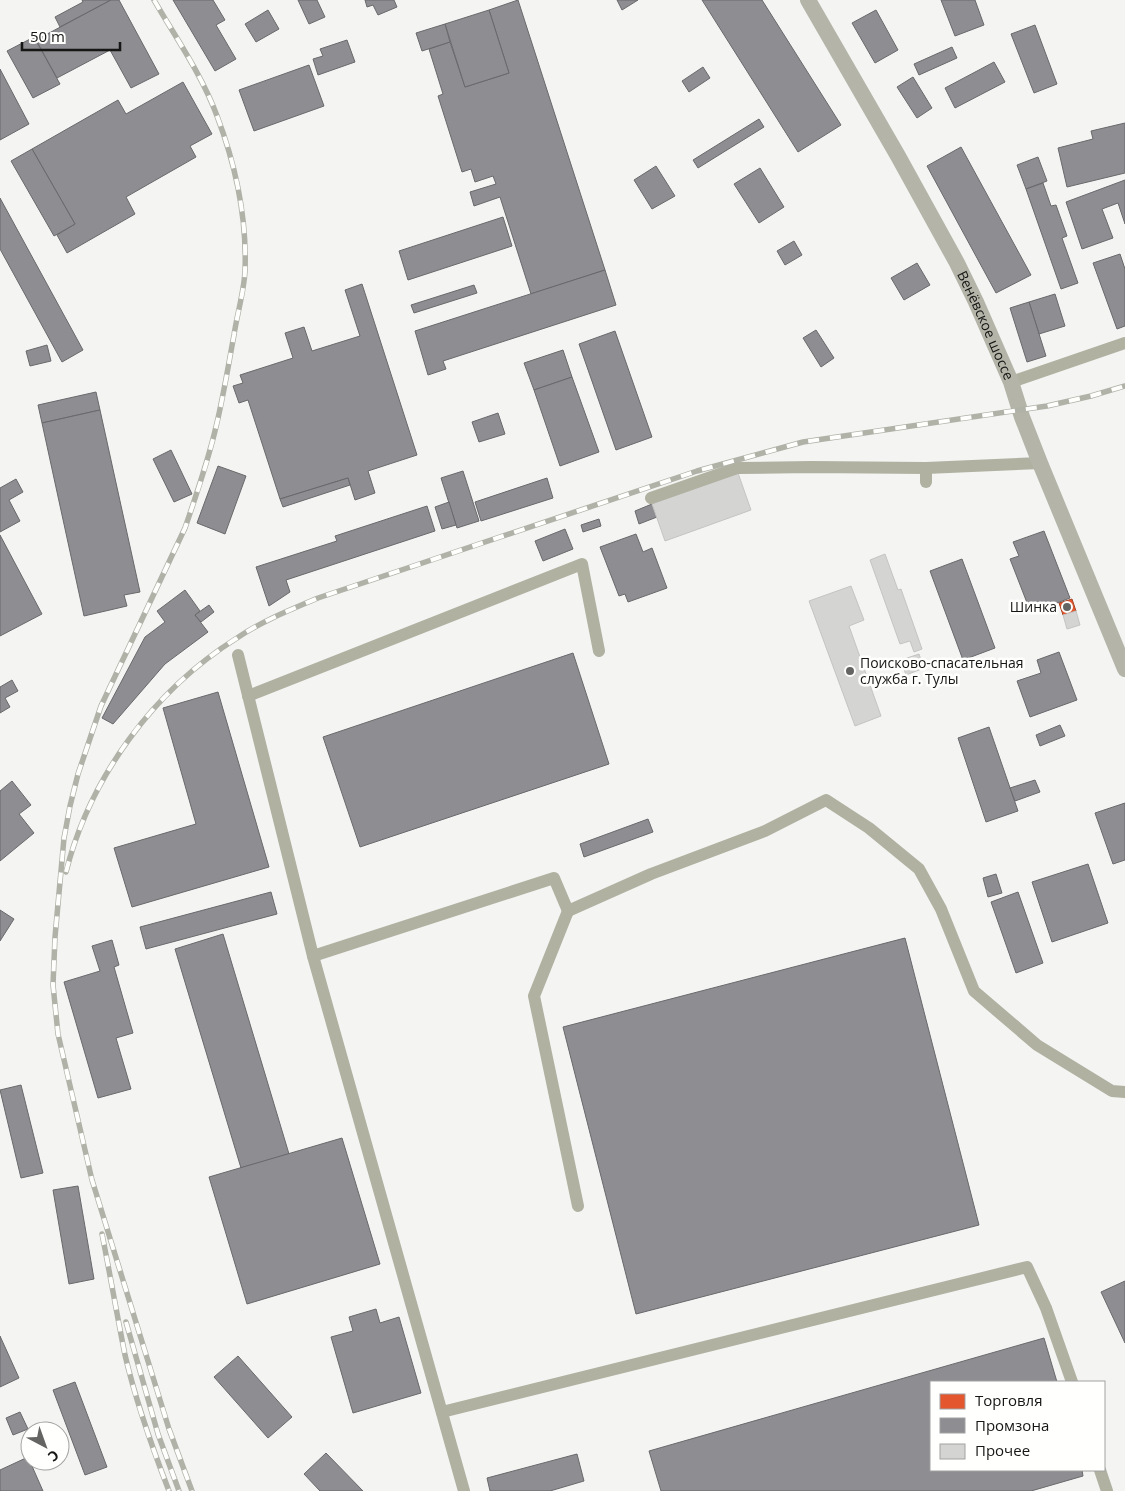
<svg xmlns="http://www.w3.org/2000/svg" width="1125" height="1491" font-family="'Open Sans',sans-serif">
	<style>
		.shops { fill: #e4572e; stroke: #a64426 }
		.industry { fill: #8d8d92; stroke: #69696c }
		.building { fill: #d4d4d2; stroke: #c4c4c3 }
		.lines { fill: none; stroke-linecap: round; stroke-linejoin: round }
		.minor { stroke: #b0b1a1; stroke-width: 12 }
		.major { stroke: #b4b5a8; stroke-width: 16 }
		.rail-casing { stroke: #b0b2a8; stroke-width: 5.5 }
		.rail { stroke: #fffffe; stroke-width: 4; stroke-dasharray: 11; stroke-linecap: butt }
		.poi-dot { fill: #646463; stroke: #fffffe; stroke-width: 2 }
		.labels { text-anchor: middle; stroke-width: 5; stroke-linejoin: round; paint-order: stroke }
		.street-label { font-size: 14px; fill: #161615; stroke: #fffffe }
		.poi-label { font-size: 14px; fill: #161615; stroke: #fffffe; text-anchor: end }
	</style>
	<rect width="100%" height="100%" fill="#f4f5f3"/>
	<!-- shops -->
	<polygon class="shops" points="1072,599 1076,611 1063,615 1059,603"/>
	<!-- industry -->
	<g class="industry">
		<polygon points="82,0 111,0 60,27 55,17 83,2"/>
		<polygon points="111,0 119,0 159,74 131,88 110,50 57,78 36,40"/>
		<polygon points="173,0 213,0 225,20 216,25 236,59 215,71"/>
		<polygon points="298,0 317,0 325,17 309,24"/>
		<polygon points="365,0 394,0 397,7 378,15 373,5 367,7"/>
		<polygon points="518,0 605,270 531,294 500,197 474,206 470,192 496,184 493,176 475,182 471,169 462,172 438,96 443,94 429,49 450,42 465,87 509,73 489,10"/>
		<polygon points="617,0 638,0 622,10"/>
		<polygon points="702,0 762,0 841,125 798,152"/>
		<polygon points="941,0 975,0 984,25 955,36"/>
		<polygon points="268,10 279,29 256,42 245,24"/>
		<polygon points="489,10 509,73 465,87 445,24"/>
		<polygon points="876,10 898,50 875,63 852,23"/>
		<polygon points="445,24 450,42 422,51 416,33"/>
		<polygon points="1035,25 1057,84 1034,93 1011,34"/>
		<polygon points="34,37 60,84 33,98 7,51"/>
		<polygon points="347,40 355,62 318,75 313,59 323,56 320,49"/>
		<polygon points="952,47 957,58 919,75 914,64"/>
		<polygon points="994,62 1005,82 955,108 945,88"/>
		<polygon points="309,65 324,106 254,131 239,90"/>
		<polygon points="703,67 710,78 689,92 682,81"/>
		<polygon points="0,69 29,124 0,140"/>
		<polygon points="913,77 932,108 917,118 897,87"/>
		<polygon points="183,82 212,134 190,146 196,157 126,197 135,214 67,253 57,235 75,224 32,149 118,100 126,114"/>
		<polygon points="759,119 764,127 698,168 693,160"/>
		<polygon points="1125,123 1125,173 1067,187 1058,148 1093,139 1091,131"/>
		<polygon points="961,147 1031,275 996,293 927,166"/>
		<polygon points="32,149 75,224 54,236 11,161"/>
		<polygon points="1038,157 1047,181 1026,189 1017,165"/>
		<polygon points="656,166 675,196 652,209 634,180"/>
		<polygon points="760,168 784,207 759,223 734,184"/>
		<polygon points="1125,180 1125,224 1118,203 1102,209 1113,238 1082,249 1066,202"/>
		<polygon points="1043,183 1051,206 1056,205 1067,236 1062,238 1078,283 1061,289 1026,189"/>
		<polygon points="0,198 83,350 62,362 0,249"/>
		<polygon points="503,217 512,246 408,280 399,251"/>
		<polygon points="794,241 802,255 785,265 777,251"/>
		<polygon points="1120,254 1125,269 1125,326 1117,329 1093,263"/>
		<polygon points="917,263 930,285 904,300 891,278"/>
		<polygon points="605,270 616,305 443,361 446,369 428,375 415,331"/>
		<polygon points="362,284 417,455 368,471 375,493 355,500 348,478 280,499 248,400 239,403 233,386 243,383 240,375 293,358 285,333 304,327 312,351 360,336 345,290"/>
		<polygon points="474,285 477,293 414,313 411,305"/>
		<polygon points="1055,294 1065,326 1039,334 1029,302"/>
		<polygon points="1029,302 1046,356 1027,362 1010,308"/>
		<polygon points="816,330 834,358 821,367 803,338"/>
		<polygon points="615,331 652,437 616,450 579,344"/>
		<polygon points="47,345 51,361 30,366 26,351"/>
		<polygon points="563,350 572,377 534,390 524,363"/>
		<polygon points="572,377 599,452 560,466 534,390"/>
		<polygon points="96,392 100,410 42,423 38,405"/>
		<polygon points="100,410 140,592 124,595 127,606 84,616 42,423"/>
		<polygon points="498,413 505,434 479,442 472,422"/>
		<polygon points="171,450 192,494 174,502 153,459"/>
		<polygon points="218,466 246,476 225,534 197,523"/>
		<polygon points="463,471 479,521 457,528 441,478"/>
		<polygon points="348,478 350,485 283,507 280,499"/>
		<polygon points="547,478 553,498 481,521 475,502"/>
		<polygon points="16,479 23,492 9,500 20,521 0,532 0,488"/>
		<polygon points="449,502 456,525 442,529 435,507"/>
		<polygon points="652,504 657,517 639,524 635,511"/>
		<polygon points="427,506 435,531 286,580 290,592 269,606 256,567 337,541 335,536"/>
		<polygon points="599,519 601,526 583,532 581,525"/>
		<polygon points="565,529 573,549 543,561 535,541"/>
		<polygon points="1044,531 1070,598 1031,613 1010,559 1019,556 1013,542"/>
		<polygon points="636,534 643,552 652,548 667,588 628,602 625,594 619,596 600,547"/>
		<polygon points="0,535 42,614 0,636"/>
		<polygon points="962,559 995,648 963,660 930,571"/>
		<polygon points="185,590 200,611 195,615 208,632 165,664 113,724 102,718 145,637 165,622 157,611"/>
		<polygon points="209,605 214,612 201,622 195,615"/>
		<polygon points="1059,652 1077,700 1030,717 1017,681 1041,673 1037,660"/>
		<polygon points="573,653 609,764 360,847 323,737"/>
		<polygon points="12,680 18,691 5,698 10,707 0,713 0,687"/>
		<polygon points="218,692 269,867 132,907 114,848 196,824 163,708"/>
		<polygon points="1060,725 1065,736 1040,746 1036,735"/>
		<polygon points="989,727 1018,811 986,822 958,738"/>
		<polygon points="1035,780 1040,792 1015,801 1010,788"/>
		<polygon points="12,781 31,805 19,814 34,833 0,861 0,791"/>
		<polygon points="1125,803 1125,860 1113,864 1095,813"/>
		<polygon points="648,819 653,832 584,857 580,844"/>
		<polygon points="1088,864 1108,923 1052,942 1032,882"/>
		<polygon points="996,874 1002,893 988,897 983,878"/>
		<polygon points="271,892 277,914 146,949 140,927"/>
		<polygon points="1018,892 1043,963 1016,973 991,902"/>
		<polygon points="0,910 14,919 0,941"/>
		<polygon points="223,934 289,1154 241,1168 175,949"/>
		<polygon points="905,938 979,1225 636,1314 563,1027"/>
		<polygon points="112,940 119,965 114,967 133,1033 116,1038 131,1089 98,1098 64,982 100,971 92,946"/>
		<polygon points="21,1085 43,1173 21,1178 0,1090"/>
		<polygon points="342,1138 380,1264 247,1304 209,1177"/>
		<polygon points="78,1186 94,1279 69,1284 53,1190"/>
		<polygon points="1125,1281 1125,1343 1101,1292"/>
		<polygon points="376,1309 380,1323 399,1317 421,1393 353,1413 331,1337 353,1331 349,1317"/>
		<polygon points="0,1336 19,1378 0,1387"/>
		<polygon points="1044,1338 1057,1382 931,1382 931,1470 1082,1470 1083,1476 1031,1491 661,1491 649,1451"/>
		<polygon points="238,1356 292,1417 268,1438 214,1377"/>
		<polygon points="75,1382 107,1467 85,1475 53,1390"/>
		<polygon points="20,1412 28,1429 13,1435 6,1418"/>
		<polygon points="326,1453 363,1491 320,1491 304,1474"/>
		<polygon points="577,1454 584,1481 550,1491 490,1491 487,1478"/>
		<polygon points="28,1457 43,1491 0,1491 0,1470"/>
	</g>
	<!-- building -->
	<g class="building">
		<polygon points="738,473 751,510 665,541 652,504"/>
		<polygon points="885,554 898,590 901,589 922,649 914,652 910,641 900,644 870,560"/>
		<polygon points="851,586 864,620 849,626 881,716 855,726 809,601"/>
		<polygon points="1076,611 1080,625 1067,629 1063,615"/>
		<polygon points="919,654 924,668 906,675 901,660"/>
	</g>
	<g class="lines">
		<!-- minor -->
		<g class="minor">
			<polyline points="1011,382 1125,343"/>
			<polyline points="926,482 926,468"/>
			<polyline points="651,498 737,468 811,467 926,468 1040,463"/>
			<polyline points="238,655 313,956"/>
			<polyline points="248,696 582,564 599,651"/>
			<polyline points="568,911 534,996 578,1206"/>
			<polyline points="442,1412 1027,1267 1046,1308 1072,1382"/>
			<polyline points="1100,1470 1107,1491"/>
			<polyline points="464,1491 313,956 554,878 568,911 651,874 765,831 826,800 869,828 919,869 941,909 974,991 1037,1045 1112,1091 1125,1092"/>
		</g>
		<!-- major -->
		<path class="major" id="s1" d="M808 0 898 156 957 263 976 302 1011 382 1022 417 1040 463 1125 669"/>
		<!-- rail casing -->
		<g class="rail-casing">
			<g id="rail">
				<path d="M154 0C176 38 202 75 217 116 236 166 247 218 245 271 244 292 237 314 234 335 228 367 223 399 215 431 207 464 196 496 185 528L101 706 78 774 70 806 64 838 55 937 53 985 58 1034 92 1180 169 1429 192 1491"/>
				<path d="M66 872C90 777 154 690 237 638 262 621 290 610 318 598L697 471 803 442 1047 406 1091 396 1125 386"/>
				<path d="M102 1234C110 1274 117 1315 125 1355 136 1402 152 1447 169 1491"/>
				<polyline points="126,1322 158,1434 179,1491"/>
			</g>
		</g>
		<!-- rail -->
		<use href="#rail" class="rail"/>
	</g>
	<!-- markers -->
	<g class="poi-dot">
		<circle cx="1067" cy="607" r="5"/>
		<circle cx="850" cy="671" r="5"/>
	</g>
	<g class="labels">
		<!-- street labels -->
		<g class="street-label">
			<text dy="5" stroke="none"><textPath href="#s1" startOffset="371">Венёвское шоссе</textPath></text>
		</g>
		<!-- poi labels -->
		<g class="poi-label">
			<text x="1057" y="612">Шинка</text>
			<text x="860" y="668" text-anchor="start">Поисково-спасательная<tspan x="860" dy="16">служба г. Тулы</tspan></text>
		</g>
	</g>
	<!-- legend -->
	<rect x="930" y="1381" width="175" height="90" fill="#fffffe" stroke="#a2a2a1"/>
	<rect x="940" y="1394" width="25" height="15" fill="#e4572e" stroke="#a2a2a1"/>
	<text x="975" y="1406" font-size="15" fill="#161615">Торговля</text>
	<rect x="940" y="1418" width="25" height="15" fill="#8d8d92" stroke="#a2a2a1"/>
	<text x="975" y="1431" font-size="15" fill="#161615">Промзона</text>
	<rect x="940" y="1444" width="25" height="15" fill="#d4d4d2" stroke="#a2a2a1"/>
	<text x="975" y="1456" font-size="15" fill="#161615">Прочее</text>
	<!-- north arrow -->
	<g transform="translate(45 1446) rotate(139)"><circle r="24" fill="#fffffe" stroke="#a2a2a1"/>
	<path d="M0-4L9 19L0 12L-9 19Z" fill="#646463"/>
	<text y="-8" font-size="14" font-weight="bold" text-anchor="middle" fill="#161615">С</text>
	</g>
	<!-- scale -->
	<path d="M22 42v8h98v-8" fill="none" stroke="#161615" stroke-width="2.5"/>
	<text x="30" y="42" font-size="15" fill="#161615" stroke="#fffffe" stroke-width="4" paint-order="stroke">50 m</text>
</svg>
